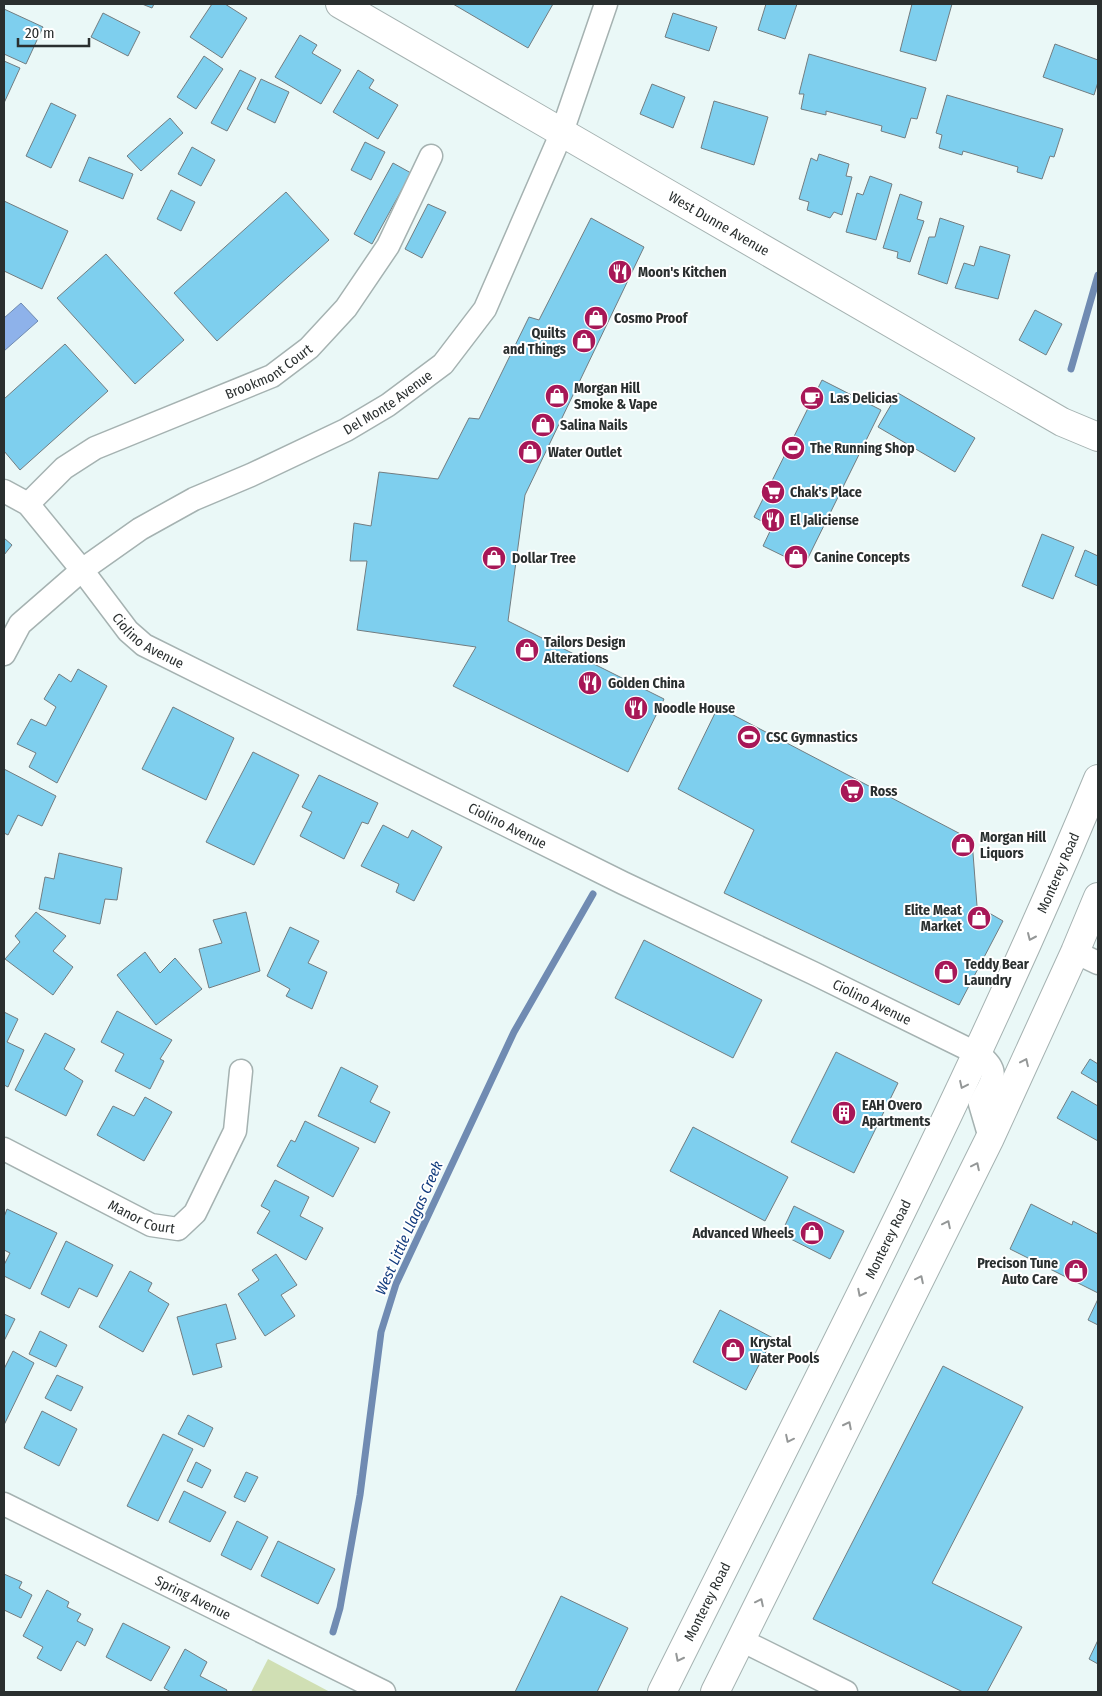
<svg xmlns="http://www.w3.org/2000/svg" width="1102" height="1696" font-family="'Fira Sans Condensed',sans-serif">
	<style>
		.green { fill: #d0dfb4 }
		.water { fill: #8eb2ea; stroke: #708bb2 }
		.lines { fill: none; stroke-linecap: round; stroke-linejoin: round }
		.stream { stroke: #708bb2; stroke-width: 7 }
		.building { fill: #7ecfee; stroke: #727d81 }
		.street-casing { stroke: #a5b2b1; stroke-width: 25 }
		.secondary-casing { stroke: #a5b2b1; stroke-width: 30 }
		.street { stroke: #fff; stroke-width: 22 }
		.secondary { stroke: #fff; stroke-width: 28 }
		.oneway { stroke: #949797 }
		.labels { text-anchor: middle; stroke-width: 4; stroke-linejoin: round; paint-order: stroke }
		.street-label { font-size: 14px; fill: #2a2f2f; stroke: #fff }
		.poi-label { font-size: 14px; font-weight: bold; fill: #2a2f2f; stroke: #fff; text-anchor: start }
		.water-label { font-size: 15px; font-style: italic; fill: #123c7e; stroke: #fff }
	</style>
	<rect width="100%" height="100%" fill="#eaf8f7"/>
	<!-- green -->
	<polygon class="green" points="268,1659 330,1692 251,1692"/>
	<!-- water -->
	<polygon class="water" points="21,303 38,321 4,351 4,318"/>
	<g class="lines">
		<!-- stream -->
		<g class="stream">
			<polyline points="1071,369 1098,275"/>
			<polyline points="333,1632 340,1608 360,1495 381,1332 396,1284 514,1032 593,894"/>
		</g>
	</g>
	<!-- building -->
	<g class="building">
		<polygon points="142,4 154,4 152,8"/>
		<polygon points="212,4 225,4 247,18 222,58 190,37"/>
		<polygon points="453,4 553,4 528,48"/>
		<polygon points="766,4 797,4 785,39 758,30"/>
		<polygon points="912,4 952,4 936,61 900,51"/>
		<polygon points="4,9 43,27 26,64 4,54"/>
		<polygon points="103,13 140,32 128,56 91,37"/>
		<polygon points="673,13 717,27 709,51 665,37"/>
		<polygon points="300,35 317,45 312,53 341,70 321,104 275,77"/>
		<polygon points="1055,44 1098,60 1098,82 1094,95 1043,77"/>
		<polygon points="809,54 926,88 917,119 911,118 905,138 881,131 882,126 826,111 826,115 801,109 804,94 799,94"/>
		<polygon points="204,56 223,69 196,109 177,97"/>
		<polygon points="4,61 20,68 4,103"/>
		<polygon points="240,70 256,78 227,131 211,123"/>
		<polygon points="358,70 374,80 369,88 398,105 378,139 333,112"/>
		<polygon points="261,79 289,92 275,123 247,109"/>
		<polygon points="652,84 685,97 673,128 640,114"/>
		<polygon points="947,95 1063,129 1054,157 1050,156 1042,179 1017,172 1018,167 963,151 962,155 939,148 942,135 936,133"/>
		<polygon points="714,101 768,117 754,165 701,148"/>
		<polygon points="51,103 76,115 51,168 26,156"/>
		<polygon points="170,118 183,133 141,171 127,156"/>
		<polygon points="365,142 385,152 371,180 351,170"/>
		<polygon points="192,147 215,160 201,186 178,174"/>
		<polygon points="819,154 849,164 846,176 852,177 842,215 834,212 830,218 807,210 809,202 799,199 811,158 817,161"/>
		<polygon points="89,157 133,174 123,199 79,181"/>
		<polygon points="393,163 411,173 372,244 354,234"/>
		<polygon points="870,176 892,184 876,240 846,232 857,193 863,195"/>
		<polygon points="171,190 195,202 181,231 157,219"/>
		<polygon points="286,192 329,240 217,341 174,293"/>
		<polygon points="900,194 922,202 917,219 924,221 910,262 897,258 898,252 883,248"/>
		<polygon points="4,201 68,231 42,289 4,271"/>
		<polygon points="428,204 446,212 422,258 405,249"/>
		<polygon points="591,218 644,247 525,495 508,621 664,699 628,772 453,686 476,647 357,630 367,561 350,561 354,523 371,526 379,472 438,479 469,418 479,419 529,317 539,320"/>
		<polygon points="940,218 964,226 947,284 918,274 929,237 935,237"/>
		<polygon points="980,246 1010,255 998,299 955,288 964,263 974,266"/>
		<polygon points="106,254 184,340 135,384 57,298"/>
		<polygon points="1035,310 1062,324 1046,355 1019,340"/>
		<polygon points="65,344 108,391 20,470 4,451 4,399"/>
		<polygon points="822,380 881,410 804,566 763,546 772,527 754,517"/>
		<polygon points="898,393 975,438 955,472 878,427"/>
		<polygon points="1042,534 1074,547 1053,599 1022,586"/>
		<polygon points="4,538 12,545 4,555"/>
		<polygon points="1085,550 1098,556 1098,586 1075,576"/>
		<polygon points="78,669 107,686 57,783 29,767 36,753 17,744 31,719 46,726 56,707 44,699 59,674 71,682"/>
		<polygon points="173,707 234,738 206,800 142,769"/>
		<polygon points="718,707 972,840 977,906 1003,921 959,1005 724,893 754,830 678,789"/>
		<polygon points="253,752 299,775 254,865 206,842"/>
		<polygon points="4,769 56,796 42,826 18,815 8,835 4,833"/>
		<polygon points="319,775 378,803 368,824 362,822 344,859 300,836 312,812 302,807"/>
		<polygon points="383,825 408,838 412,830 442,847 414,901 396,892 399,884 361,866"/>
		<polygon points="59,853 122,868 117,900 105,899 100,924 39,909 45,877 54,879"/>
		<polygon points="36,912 66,936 53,951 73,967 53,995 5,959 20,942 15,936"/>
		<polygon points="246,912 260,971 209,988 199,949 222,943 213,920"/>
		<polygon points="290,927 319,941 308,963 327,972 312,1009 286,996 290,989 267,976"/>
		<polygon points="644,940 762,1000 733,1058 615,998"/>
		<polygon points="145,952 160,973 175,958 202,989 156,1025 117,975"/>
		<polygon points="117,1011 172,1040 160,1059 164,1061 150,1089 115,1071 124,1054 101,1042"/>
		<polygon points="4,1012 18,1019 7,1042 24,1050 8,1087 4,1085"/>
		<polygon points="45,1033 75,1049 64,1069 83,1081 66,1116 15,1090"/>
		<polygon points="836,1052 898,1083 854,1173 791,1142"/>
		<polygon points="1090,1059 1098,1064 1098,1083 1081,1073"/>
		<polygon points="341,1067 378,1086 370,1102 390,1112 375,1143 318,1116"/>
		<polygon points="1072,1091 1098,1106 1098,1141 1057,1118"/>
		<polygon points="145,1097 172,1112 144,1161 97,1135 113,1106 134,1116"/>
		<polygon points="305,1121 359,1148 333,1197 277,1166 291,1140 295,1142"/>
		<polygon points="693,1127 788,1177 765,1221 670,1171"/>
		<polygon points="275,1180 309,1197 300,1216 323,1228 306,1260 257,1233 270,1211 261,1206"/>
		<polygon points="1031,1204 1072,1225 1073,1221 1098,1234 1098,1293 1010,1249"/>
		<polygon points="794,1206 844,1231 830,1259 781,1234"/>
		<polygon points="7,1209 57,1233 30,1289 4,1276 4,1265 10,1253 4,1250 4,1217"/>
		<polygon points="66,1241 113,1265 97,1297 79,1288 69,1308 41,1294"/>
		<polygon points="276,1254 297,1285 281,1295 295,1316 265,1336 238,1294 259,1280 252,1270"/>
		<polygon points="130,1271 152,1283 148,1291 169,1304 143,1352 99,1327"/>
		<polygon points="1098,1299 1098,1325 1088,1320"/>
		<polygon points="226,1304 236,1339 216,1344 222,1367 193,1375 177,1317"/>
		<polygon points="720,1310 773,1338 746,1390 693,1362"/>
		<polygon points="4,1314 15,1319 4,1341"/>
		<polygon points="40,1331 67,1345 56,1367 29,1354"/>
		<polygon points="13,1351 34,1363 4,1425 4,1369"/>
		<polygon points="943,1366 1023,1407 932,1583 1022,1627 987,1692 963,1692 813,1619"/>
		<polygon points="57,1375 83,1387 71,1411 45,1398"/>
		<polygon points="42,1411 77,1429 59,1466 24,1448"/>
		<polygon points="188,1415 213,1428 204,1447 178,1434"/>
		<polygon points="163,1434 193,1449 158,1521 127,1506"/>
		<polygon points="196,1462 211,1470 202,1488 187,1481"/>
		<polygon points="246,1472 258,1477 245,1502 234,1497"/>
		<polygon points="184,1491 226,1512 210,1542 169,1522"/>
		<polygon points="237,1521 268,1537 251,1570 221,1555"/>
		<polygon points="278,1541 335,1569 318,1604 261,1576"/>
		<polygon points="4,1574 22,1582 19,1588 32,1595 21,1618 4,1610"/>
		<polygon points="47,1590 69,1602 67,1607 81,1614 77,1621 93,1629 85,1646 77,1641 61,1671 37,1658 43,1647 23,1636"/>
		<polygon points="561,1596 628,1628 597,1692 515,1692"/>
		<polygon points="123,1623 170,1647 151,1681 106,1657"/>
		<polygon points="1098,1640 1098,1664 1089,1659"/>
		<polygon points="185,1649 207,1662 200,1676 227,1690 226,1692 171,1692 164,1688"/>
	</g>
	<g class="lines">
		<!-- street casing -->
		<g class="street-casing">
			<g id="street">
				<path id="s1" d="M4 491 28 504 82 570 128 631 144 645 623 883 813 973 978 1054C1003 1072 991 1081 980 1104L990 1138"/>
				<path id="s2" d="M28 504 64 468 95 448 272 376 309 348 346 308 388 246 431 156"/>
				<path id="s3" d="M4 654 20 624 82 570 140 529 194 499 251 475 346 430 388 405 443 364 485 309 562 132 606 4"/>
				<polyline points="1075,952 1098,963"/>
				<path id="s4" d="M4 1149 151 1225 178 1229 195 1213 235 1131 241 1071"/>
				<path id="s5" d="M4 1504 384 1692"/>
				<polyline points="741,1640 846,1692"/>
			</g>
		</g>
		<!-- secondary casing -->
		<g class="secondary-casing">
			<g id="secondary">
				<path id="s6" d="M340 4 1062 422 1098 437"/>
				<path id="s7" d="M662 1692C812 1390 969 1091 1098 779"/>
				<polyline points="715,1692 990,1138 1075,952 1098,897"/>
			</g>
		</g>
		<!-- street -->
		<use href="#street" class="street"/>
		<!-- secondary -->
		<use href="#secondary" class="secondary"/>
	</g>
	<!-- one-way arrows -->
	<defs><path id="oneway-chevron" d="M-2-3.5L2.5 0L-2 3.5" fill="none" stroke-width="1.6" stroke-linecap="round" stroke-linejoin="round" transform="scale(1.25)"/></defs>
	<g class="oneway">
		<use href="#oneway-chevron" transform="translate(1031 937) rotate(114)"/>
		<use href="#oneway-chevron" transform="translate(1025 1062) rotate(-65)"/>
		<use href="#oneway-chevron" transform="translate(963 1085) rotate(115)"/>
		<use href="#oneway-chevron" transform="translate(976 1166) rotate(-64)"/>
		<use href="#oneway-chevron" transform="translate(947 1224) rotate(-64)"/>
		<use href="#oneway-chevron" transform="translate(920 1279) rotate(-64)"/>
		<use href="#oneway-chevron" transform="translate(861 1293) rotate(117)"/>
		<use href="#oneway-chevron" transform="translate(848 1425) rotate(-63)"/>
		<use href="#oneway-chevron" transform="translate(789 1439) rotate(116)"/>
		<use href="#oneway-chevron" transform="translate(760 1602) rotate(-64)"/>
		<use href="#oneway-chevron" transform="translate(679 1658) rotate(117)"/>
	</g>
	<!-- icons -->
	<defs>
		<g id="restaurant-disc" transform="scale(1.25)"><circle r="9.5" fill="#a71757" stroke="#fff"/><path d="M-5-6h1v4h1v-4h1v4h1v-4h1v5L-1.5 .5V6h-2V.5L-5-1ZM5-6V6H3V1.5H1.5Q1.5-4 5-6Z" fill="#fff"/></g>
		<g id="shop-disc" transform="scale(1.25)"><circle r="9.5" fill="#a71757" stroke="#fff"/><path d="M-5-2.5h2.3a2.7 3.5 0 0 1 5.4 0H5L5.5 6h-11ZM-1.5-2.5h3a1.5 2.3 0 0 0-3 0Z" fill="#fff"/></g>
		<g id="cafe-disc" transform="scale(1.25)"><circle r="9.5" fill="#a71757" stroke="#fff"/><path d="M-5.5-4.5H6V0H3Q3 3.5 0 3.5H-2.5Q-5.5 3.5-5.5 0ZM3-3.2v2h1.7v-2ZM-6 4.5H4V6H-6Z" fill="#fff"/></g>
		<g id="stadium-disc" transform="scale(1.25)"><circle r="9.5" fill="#a71757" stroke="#fff"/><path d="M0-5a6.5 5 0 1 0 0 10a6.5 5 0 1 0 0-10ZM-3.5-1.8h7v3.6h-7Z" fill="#fff"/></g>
		<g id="supermarket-disc" transform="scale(1.25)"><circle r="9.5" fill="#a71757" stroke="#fff"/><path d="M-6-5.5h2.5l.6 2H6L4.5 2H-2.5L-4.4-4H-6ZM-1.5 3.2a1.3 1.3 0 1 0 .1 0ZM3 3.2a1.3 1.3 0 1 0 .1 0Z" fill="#fff"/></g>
		<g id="building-disc" transform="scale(1.25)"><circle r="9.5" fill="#a71757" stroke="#fff"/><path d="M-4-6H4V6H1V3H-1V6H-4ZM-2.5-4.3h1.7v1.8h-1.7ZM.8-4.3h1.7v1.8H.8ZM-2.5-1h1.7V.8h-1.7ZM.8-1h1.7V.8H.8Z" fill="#fff"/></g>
	</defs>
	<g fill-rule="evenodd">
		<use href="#restaurant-disc" x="620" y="272"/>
		<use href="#shop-disc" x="596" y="318"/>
		<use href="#shop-disc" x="584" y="341"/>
		<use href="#shop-disc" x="557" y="396"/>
		<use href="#cafe-disc" x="812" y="398"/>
		<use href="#shop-disc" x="543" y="425"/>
		<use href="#stadium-disc" x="793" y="448"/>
		<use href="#shop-disc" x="530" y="452"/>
		<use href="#supermarket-disc" x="773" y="492"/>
		<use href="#restaurant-disc" x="773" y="520"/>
		<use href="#shop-disc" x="796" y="557"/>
		<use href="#shop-disc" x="494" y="558"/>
		<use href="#shop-disc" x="527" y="650"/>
		<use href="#restaurant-disc" x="590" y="683"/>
		<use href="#restaurant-disc" x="636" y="708"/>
		<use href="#stadium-disc" x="749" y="737"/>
		<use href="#supermarket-disc" x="852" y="791"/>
		<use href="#shop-disc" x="963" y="845"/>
		<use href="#shop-disc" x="979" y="918"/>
		<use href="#shop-disc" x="946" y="972"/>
		<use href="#building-disc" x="844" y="1113"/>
		<use href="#shop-disc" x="812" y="1233"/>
		<use href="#shop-disc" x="1076" y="1271"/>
		<use href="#shop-disc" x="733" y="1350"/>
	</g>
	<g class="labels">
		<!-- street labels -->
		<g class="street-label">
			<text dy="5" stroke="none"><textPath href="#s6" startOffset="438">West Dunne Avenue</textPath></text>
			<text dy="5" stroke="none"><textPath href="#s2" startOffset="278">Brookmont Court</textPath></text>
			<text dy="5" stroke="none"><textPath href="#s3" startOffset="466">Del Monte Avenue</textPath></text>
			<text dy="5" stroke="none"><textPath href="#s1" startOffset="211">Ciolino Avenue</textPath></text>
			<text dy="5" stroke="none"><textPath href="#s1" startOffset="616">Ciolino Avenue</textPath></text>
			<text dy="5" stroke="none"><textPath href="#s7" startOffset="910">Monterey Road</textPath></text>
			<text dy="5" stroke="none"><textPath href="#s1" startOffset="1021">Ciolino Avenue</textPath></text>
			<text dy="5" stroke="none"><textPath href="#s4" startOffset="154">Manor Court</textPath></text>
			<text dy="5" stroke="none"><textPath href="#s7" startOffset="506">Monterey Road</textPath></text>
			<text dy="5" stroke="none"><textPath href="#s5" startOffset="211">Spring Avenue</textPath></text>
			<text dy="5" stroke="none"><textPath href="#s7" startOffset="101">Monterey Road</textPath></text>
		</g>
		<!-- poi labels -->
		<g class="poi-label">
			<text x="638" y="277">Moon's Kitchen</text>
			<text x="614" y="323">Cosmo Proof</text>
			<text x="566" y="338" text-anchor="end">Quilts<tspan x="566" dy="16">and Things</tspan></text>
			<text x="574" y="393">Morgan Hill<tspan x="574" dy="16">Smoke &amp; Vape</tspan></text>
			<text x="830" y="403">Las Delicias</text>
			<text x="560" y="430">Salina Nails</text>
			<text x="810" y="453">The Running Shop</text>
			<text x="548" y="457">Water Outlet</text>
			<text x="790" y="497">Chak's Place</text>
			<text x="790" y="525">El Jaliciense</text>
			<text x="814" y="562">Canine Concepts</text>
			<text x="512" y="563">Dollar Tree</text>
			<text x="544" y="647">Tailors Design<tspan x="544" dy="16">Alterations</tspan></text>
			<text x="608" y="688">Golden China</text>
			<text x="654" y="713">Noodle House</text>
			<text x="766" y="742">CSC Gymnastics</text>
			<text x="870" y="796">Ross</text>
			<text x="980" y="842">Morgan Hill<tspan x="980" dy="16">Liquors</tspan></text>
			<text x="962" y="915" text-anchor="end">Elite Meat<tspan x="962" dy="16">Market</tspan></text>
			<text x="964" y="969">Teddy Bear<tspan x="964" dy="16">Laundry</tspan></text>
			<text x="862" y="1110">EAH Overo<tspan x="862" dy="16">Apartments</tspan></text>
			<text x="794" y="1238" text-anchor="end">Advanced Wheels</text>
			<text x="1058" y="1268" text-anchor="end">Precison Tune<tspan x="1058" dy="16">Auto Care</tspan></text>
			<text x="750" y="1347">Krystal<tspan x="750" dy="16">Water Pools</tspan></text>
		</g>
		<!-- water labels -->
		<g class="water-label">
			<text transform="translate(409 1228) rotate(-66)" y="5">West Little Llagas Creek</text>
		</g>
	</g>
	<!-- border -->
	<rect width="1102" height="1696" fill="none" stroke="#2a2f2f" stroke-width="10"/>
	<!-- scale -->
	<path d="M18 38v8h71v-8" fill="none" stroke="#2a2f2f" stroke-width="2.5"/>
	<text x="25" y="38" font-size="15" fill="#2a2f2f" stroke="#ffffff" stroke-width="4" paint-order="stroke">20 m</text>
</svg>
